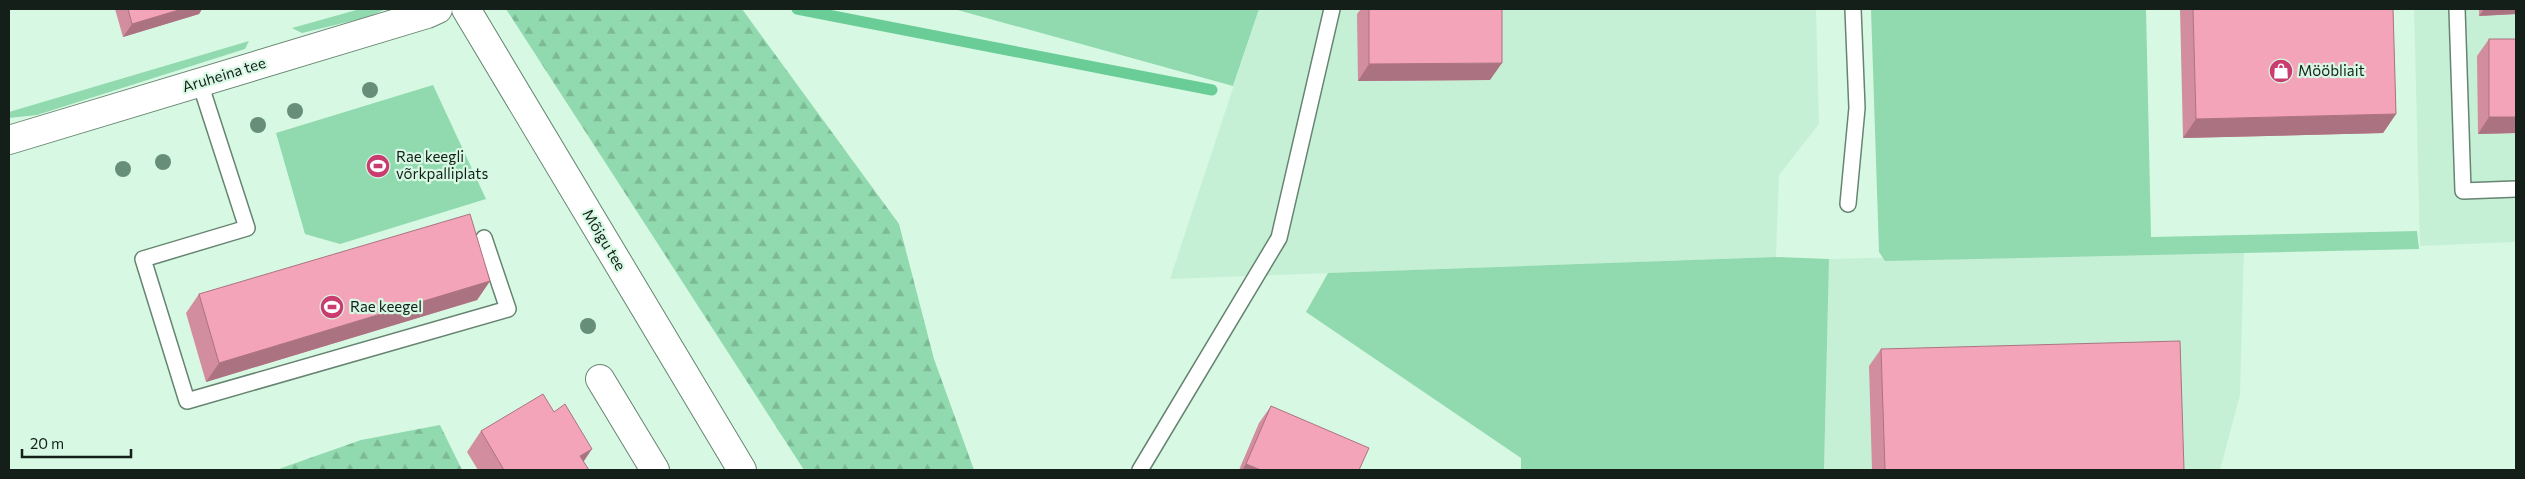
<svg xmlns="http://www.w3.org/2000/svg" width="2525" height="479" font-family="Commissioner,sans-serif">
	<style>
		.built { fill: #c6f0d6 }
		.green { fill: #91d9ae }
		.forest { fill: url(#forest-firs) }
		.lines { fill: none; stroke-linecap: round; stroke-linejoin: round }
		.stream { stroke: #6acc96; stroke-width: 11 }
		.service-casing { stroke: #668471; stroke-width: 18 }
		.minor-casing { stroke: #668471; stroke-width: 30 }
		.service { stroke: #fff; stroke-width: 15 }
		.minor { stroke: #fff; stroke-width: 28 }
		.tree { fill: #678e78 }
		.wall { fill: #d28d9e }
		.shaded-wall { fill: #ab7381 }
		.building { fill: #f4a4b8; stroke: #ab7381 }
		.labels { text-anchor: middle; stroke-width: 4.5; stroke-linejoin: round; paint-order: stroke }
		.poi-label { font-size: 15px; fill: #131f18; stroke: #d7f9e3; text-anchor: start }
		.street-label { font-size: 15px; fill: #131f18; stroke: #d7f9e3 }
	</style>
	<defs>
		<pattern id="forest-firs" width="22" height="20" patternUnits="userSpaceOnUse" patternTransform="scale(1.25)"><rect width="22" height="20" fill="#91d9ae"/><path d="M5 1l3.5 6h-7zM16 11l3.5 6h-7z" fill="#7cba95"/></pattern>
	</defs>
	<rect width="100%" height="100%" fill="#d7f9e3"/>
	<!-- built -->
	<g class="built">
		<polygon points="1259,9 1816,9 1819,124 1779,175 1776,257 1170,279"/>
		<polygon points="2414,9 2516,9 2516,242 2420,246"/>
		<polygon points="2244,248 2240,395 2220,470 1824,470 1829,259"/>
	</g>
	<!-- green -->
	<g class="green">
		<polygon points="360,9 386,9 368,17 302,33 292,28"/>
		<polygon points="954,9 1259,9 1233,86"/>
		<polygon points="1871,9 2146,9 2151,237 2417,231 2419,249 1885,261 1879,252"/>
		<polygon points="249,41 245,49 37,115 9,118 9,112"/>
		<polygon points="433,85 486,199 340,244 305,234 276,133"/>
		<polygon points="1776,257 1829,259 1824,470 1521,470 1521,458 1306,312 1328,273"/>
	</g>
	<!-- forest -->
	<g class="forest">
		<polygon points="506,9 742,9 899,224 934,359 974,470 804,470"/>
		<polygon points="440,425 462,470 276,470 361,440"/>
	</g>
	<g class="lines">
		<!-- stream -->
		<polyline class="stream" points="797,9 1212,90"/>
		<!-- service casing -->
		<g class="service-casing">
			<g id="service">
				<polyline points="2457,9 2463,191 2516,189"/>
				<polyline points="200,83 247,228 143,259 187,401 508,309 484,238"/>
				<polyline points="1848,204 1857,108 1853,9"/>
				<polyline points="1140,470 1279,238 1332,9"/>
			</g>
		</g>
		<!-- minor casing -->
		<g class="minor-casing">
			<g id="minor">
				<polyline points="466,9 742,470"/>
				<polyline points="9,140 427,14 438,9"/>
				<polyline points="600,379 655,470"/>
			</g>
		</g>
		<!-- service -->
		<use href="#service" class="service"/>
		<!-- minor -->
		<use href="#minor" class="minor"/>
	</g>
	<!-- trees -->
	<g class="tree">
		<circle cx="370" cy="90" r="8"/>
		<circle cx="295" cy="111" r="8"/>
		<circle cx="258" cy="125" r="8"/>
		<circle cx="163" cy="162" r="8"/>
		<circle cx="123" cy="169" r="8"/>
		<circle cx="588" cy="326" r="8"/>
	</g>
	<!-- wall -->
	<g class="wall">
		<polygon points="115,9 202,9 199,14 123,37"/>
		<polygon points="1361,9 1369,9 1490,80 1358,81 1357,14"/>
		<polygon points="2180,9 2393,9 2396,114 2383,133 2183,138"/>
		<polygon points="2479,9 2516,9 2516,14 2479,16"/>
		<polygon points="2489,39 2516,133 2478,134 2477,56"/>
		<polygon points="490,281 477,300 206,382 186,313 199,294"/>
		<polygon points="1881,349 2184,470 1872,470 1869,366"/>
		<polygon points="1271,406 1359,470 1239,470 1259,423"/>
		<polygon points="481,431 584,462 589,470 478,470 467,452"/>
	</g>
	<!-- shaded-wall -->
	<g class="shaded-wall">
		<polygon points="182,9 202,9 199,14 123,37 132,24"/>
		<polygon points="2484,9 2516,9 2516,14 2479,16"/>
		<polygon points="1502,63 1490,80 1358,81 1369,64"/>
		<polygon points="2396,114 2383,133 2183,138 2196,119"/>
		<polygon points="2489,117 2516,117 2516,133 2478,134"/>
		<polygon points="490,281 477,300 206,382 219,363"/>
		<polygon points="592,449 578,470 580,456"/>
		<polygon points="1246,464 1261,470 1242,470"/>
	</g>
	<!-- building -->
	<g class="building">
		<polygon points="128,9 182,9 132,24"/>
		<polygon points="1369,9 1502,9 1502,63 1369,64"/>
		<polygon points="2193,9 2393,9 2396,114 2196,119"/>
		<rect x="2489" y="39" width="27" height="78"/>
		<polygon points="470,214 490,281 219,363 199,294"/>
		<polygon points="2180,341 2184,470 1885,470 1881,349"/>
		<polygon points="543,394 554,412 565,404 592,449 580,456 589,470 504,470 481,431"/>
		<polygon points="1271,406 1369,448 1359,470 1261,470 1246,464"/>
	</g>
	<!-- icons -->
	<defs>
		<g id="shop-disc" transform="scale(1.25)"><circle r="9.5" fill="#c83c6f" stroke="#d7f9e3"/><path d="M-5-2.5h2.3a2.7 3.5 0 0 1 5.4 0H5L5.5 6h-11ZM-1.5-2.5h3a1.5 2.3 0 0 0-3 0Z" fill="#fff"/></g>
		<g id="stadium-disc" transform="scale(1.25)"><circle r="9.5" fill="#c83c6f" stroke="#d7f9e3"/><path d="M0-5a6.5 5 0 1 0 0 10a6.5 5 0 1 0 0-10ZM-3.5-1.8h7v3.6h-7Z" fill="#fff"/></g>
	</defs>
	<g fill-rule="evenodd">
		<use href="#shop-disc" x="2281" y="71"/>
		<use href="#stadium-disc" x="378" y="166"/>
		<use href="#stadium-disc" x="332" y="307"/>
	</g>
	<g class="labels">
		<!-- poi labels -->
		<g class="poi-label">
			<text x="2298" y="76">Mööbliait</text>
			<text x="396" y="162">Rae keegli<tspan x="396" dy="17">võrkpalliplats</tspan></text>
			<text x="350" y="312">Rae keegel</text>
		</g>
		<!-- street labels -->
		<g class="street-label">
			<text transform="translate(224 75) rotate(-17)" y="5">Aruheina tee</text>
			<text transform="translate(604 240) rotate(59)" y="5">Mõigu tee</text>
		</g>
	</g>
	<!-- border -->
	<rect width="2525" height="479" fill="none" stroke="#131f18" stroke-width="20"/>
	<!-- scale -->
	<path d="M22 449v8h109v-8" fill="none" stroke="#131f18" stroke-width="2.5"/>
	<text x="30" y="449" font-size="15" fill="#131f18" stroke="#d7f9e3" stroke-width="4" paint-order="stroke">20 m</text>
</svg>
